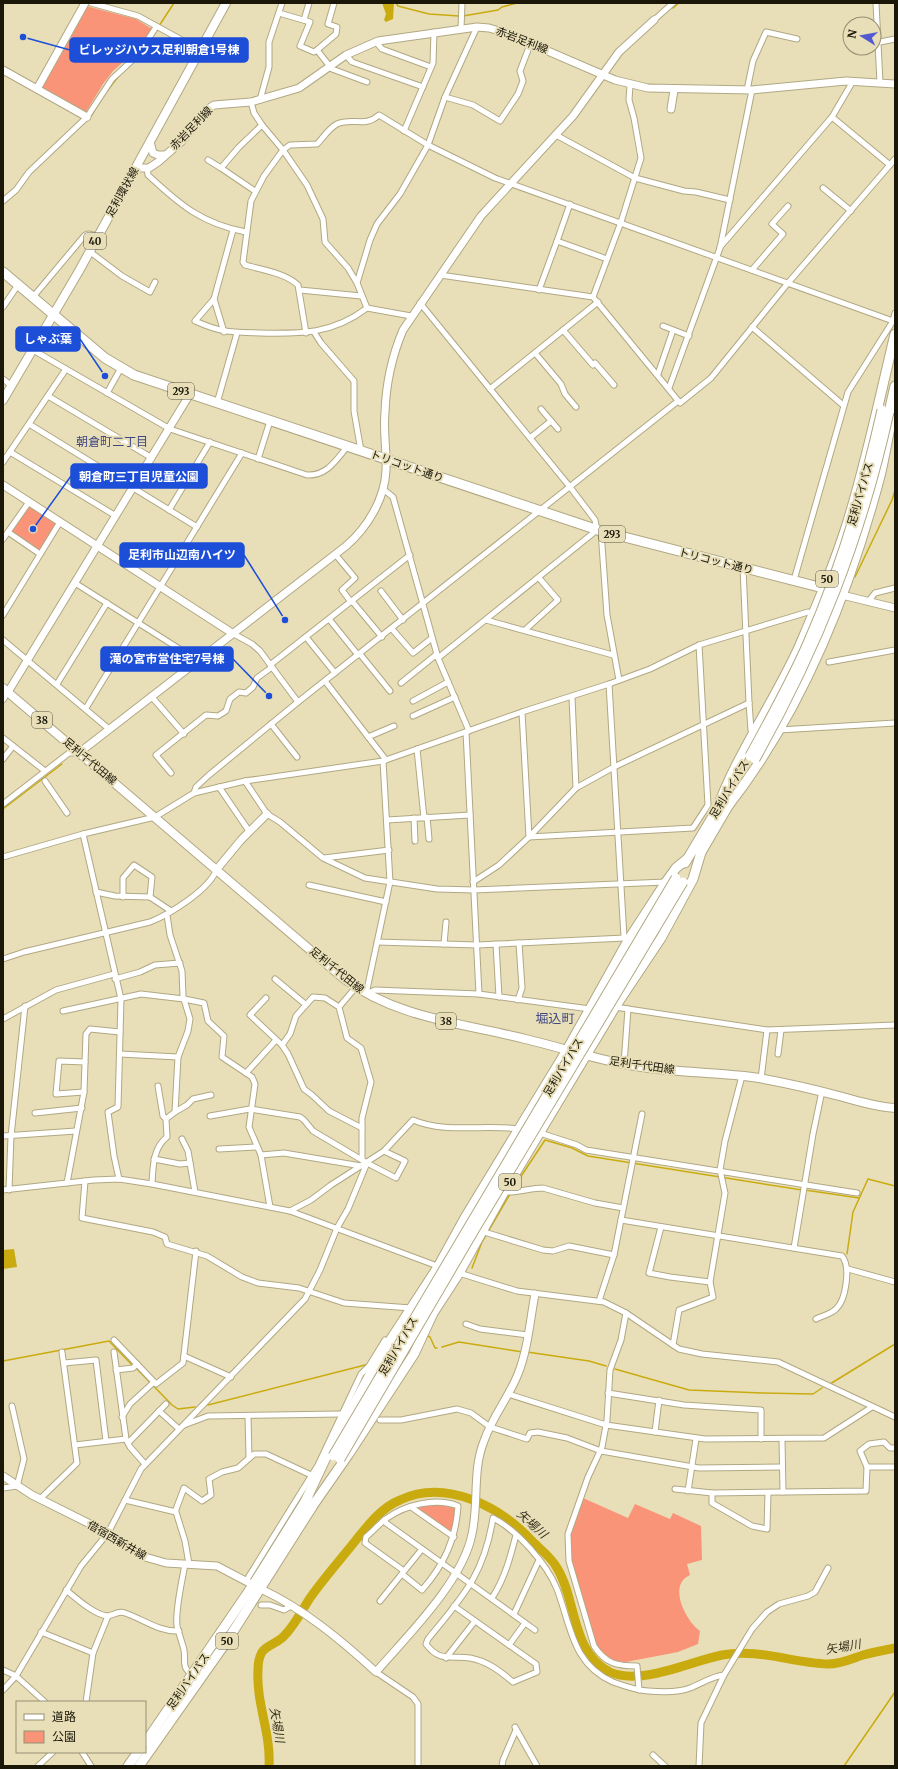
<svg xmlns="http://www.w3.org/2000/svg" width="898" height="1769" font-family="Merriweather,'Noto Sans JP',serif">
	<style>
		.green { fill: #fa9478 }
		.water { fill: #caab0f }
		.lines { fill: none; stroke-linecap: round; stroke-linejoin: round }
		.stream { stroke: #caab0f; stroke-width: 1.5 }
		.river { stroke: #caab0f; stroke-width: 9 }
		.minor-casing { stroke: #b1a883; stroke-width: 7 }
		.tertiary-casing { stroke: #b1a883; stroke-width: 9 }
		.secondary-casing { stroke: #b1a883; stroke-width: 9 }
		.primary-casing { stroke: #b1a883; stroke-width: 10 }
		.trunk-casing { stroke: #b1a883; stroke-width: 11 }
		.minor { stroke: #fff; stroke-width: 5 }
		.tertiary { stroke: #fff; stroke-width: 7 }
		.secondary { stroke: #fff; stroke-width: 7 }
		.primary { stroke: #fff; stroke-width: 8 }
		.trunk { stroke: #fff; stroke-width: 9 }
		.trunk-bridge-casing { stroke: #b1a883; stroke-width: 11; stroke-linecap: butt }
		.trunk-bridge { stroke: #fff; stroke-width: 9 }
		.labels { text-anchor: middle; stroke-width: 4; stroke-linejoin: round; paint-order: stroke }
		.shield { fill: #e8dfb9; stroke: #58523d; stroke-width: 1 }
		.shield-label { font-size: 10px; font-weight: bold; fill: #1a1608 }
		.street-label { font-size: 11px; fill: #1a1608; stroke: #e8dfb9 }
		.neighbourhood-label { font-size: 12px; fill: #3f4783; stroke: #e8dfb9 }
		.water-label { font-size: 12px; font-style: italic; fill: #3b351f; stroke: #e8dfb9 }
		.quarter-label { font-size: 13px; fill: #3f4783; stroke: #e8dfb9 }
		.leader { fill: none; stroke: #1d4ed8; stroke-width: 1.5 }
		.callout-dot { fill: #1d4ed8; stroke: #e8dfb9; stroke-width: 1.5 }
		.callout { fill: #1d4ed8; stroke: #1d4ed8; stroke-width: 1.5 }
		.callout-label { font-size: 12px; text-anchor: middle; font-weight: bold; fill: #fff }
	</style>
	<rect width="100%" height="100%" fill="#e8dfb9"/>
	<!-- green -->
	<g class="green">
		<polygon points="86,6 136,19 152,29 139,48 113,71 103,84 86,112 43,88 43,85"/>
		<polygon points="31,506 55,522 55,526 39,551 11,532 28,507"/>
		<path d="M583 1498 628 1518 635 1504 670 1519 673 1513 701 1526 702 1560 687 1564 690 1575C667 1585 686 1621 700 1631L698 1644 678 1652 626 1662C609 1662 600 1652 593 1638 586 1611 565 1559 571 1533 573 1521 579 1509 583 1498Z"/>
		<polygon points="435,1504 453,1506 456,1509 454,1530 450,1531 419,1510 420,1506"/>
	</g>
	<!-- water -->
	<g class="water">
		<polygon points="382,3 394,3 393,19 386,22 384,20 386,14"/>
		<polygon points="14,1249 17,1267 3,1269 3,1250"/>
	</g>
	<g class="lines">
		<!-- stream -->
		<g class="stream">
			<polyline points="396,3 398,6 429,14 459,16"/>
			<polyline points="673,8 679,3"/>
			<polyline points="463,16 498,10 502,7 517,3"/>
			<polyline points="159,26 174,3"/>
			<polyline points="147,45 156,31"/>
			<polyline points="107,91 118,77"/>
			<polyline points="92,115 97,106"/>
			<polyline points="855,577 892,500 895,490"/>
			<polyline points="3,809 62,764"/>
			<polyline points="512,1190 545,1140 572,1148 588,1156 802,1190"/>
			<polyline points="805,1190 859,1198"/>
			<polyline points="847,1254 853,1212 868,1179 895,1186"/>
			<polyline points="472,1268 482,1242 510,1194"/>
			<polyline points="426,1335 430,1337 435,1348 437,1348"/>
			<polyline points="442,1347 459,1342 523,1352"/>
			<polyline points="527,1352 589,1361 606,1366"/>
			<polyline points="3,1361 109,1341 133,1366"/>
			<polyline points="136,1368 172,1405 178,1409 195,1407"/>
			<polyline points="615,1369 689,1390 762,1393 813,1394 822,1388"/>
			<polyline points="830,1384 895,1344"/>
			<polyline points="208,1405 369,1364"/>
			<polyline points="844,1766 895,1692"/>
		</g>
		<!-- river -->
		<path class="river" d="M269 1766C271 1733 256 1703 258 1670 258 1664 259 1657 262 1652 267 1645 278 1643 284 1636 295 1625 302 1610 310 1598 324 1578 341 1559 356 1540 369 1524 381 1508 400 1500 446 1478 501 1507 532 1541 540 1549 552 1558 557 1568 577 1600 571 1653 610 1672 641 1686 691 1661 722 1655 757 1648 793 1663 828 1664 841 1664 851 1659 863 1655 874 1652 885 1650 895 1648"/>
		<!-- minor casing -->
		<g class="minor-casing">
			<g id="minor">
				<polyline points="91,3 138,16 200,50"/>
				<polyline points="876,3 880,83"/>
				<polyline points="279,13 310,22 300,46 314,52 317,50 332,69 367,82"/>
				<polyline points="304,20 309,3"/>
				<polyline points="654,20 673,3"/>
				<polyline points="461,29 462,3"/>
				<polyline points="376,42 382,49 431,67"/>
				<polyline points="880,42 895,39"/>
				<polyline points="317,50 336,34 337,27 328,24 334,3"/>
				<polyline points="346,55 352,62 423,87"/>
				<polyline points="747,90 753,61 766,32 797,39"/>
				<polyline points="445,97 473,105 500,121 518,94 523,81 520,71 531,42"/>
				<polyline points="260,100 269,67 269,42 282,3"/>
				<polyline points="251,102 254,113 262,125 283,150 307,185 323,219 325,242 348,268 357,283 367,308 411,316"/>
				<polyline points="832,117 890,165"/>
				<polyline points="404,131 433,63 434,32"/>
				<polyline points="556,135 635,178 684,191 696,192 730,200"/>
				<polyline points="208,160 221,168 239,147 262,125"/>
				<path d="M147 168 148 175C179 204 202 224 246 232"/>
				<polyline points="221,168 255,191"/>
				<polyline points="823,188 851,211"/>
				<polyline points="3,201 16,190 29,172 87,117 112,79 138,55 156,27"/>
				<path d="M233 230 214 299 195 321C222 333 231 332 260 333 301 334 333 334 367 308"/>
				<polyline points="557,241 570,204"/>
				<polyline points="720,247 832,117 853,81"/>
				<polyline points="89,251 122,276 150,292 155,282"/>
				<polyline points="752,270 783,234 772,224 788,206"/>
				<polyline points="440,275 593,297 680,403 711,378 788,283 895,159"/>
				<polyline points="357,283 370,240 377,224 400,194 428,145 445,97 477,27"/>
				<polyline points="300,290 361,296"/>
				<polyline points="539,290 557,241 607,259"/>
				<polyline points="33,297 85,235 88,234 98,236"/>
				<polyline points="593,297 621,222 641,158 634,118 629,100 630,85"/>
				<polyline points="214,299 224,332"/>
				<polyline points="420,303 570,487 595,520 597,530 438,658"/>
				<polyline points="3,307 18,285"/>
				<polyline points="663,326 689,336"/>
				<polyline points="752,327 843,405"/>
				<polyline points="563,330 593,365 595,363 614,385"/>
				<polyline points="314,332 321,343 354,381 354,411 361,451"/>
				<path d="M306 333 298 285C285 273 263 270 245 265L243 262 251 201 264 176 283 150 290 145 317 144C323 138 329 128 337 124 353 117 365 128 379 115L428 145 495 178 893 321"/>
				<path d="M33 350 170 429 307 475C327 476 336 460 347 447"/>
				<polyline points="535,353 561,384 565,394 576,407"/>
				<polyline points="658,374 673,330"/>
				<polyline points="3,379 12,386"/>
				<polyline points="669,388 720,248 752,90"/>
				<polyline points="490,389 598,302"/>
				<polyline points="107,393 121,368"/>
				<polyline points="48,396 152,458"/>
				<polyline points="217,403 237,333"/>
				<polyline points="541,409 558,429"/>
				<polyline points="29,424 197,527"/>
				<polyline points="530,438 551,421"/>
				<polyline points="10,452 116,516"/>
				<polyline points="258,459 270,421"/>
				<polyline points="3,462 66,369"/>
				<polyline points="383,489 393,497 438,658 469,731"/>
				<polyline points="169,510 210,442"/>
				<polyline points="601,531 607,615 619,680"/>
				<polyline points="8,532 40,554"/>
				<polyline points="3,539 29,502"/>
				<polyline points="335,554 355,578 342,590 351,602"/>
				<polyline points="743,568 749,703 751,730 753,734"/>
				<polyline points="794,580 848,392 893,321 895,313"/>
				<polyline points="75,583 197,660"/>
				<polyline points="381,591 403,620"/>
				<polyline points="352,601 382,637"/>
				<polyline points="868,602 875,593 895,588"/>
				<polyline points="3,615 60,522"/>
				<polyline points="329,619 358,655"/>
				<polyline points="486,620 613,655"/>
				<polyline points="392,629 413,653 432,638"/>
				<polyline points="525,630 558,600 539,578"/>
				<polyline points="232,633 252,644 260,651 298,702"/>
				<polyline points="306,637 335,673"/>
				<polyline points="3,640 109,729"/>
				<polyline points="360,654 390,691"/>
				<polyline points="829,662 895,650"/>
				<polyline points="270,665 410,555"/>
				<polyline points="325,681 386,760"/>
				<polyline points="401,683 437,654"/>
				<polyline points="57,684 107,603"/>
				<polyline points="609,684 624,937"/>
				<polyline points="151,696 184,734"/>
				<polyline points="572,697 576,788"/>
				<polyline points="3,700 8,692"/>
				<polyline points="413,701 448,682"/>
				<polyline points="86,708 242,453"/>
				<polyline points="522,712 529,837 693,828 708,805 699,645"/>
				<polyline points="413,716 455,697"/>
				<polyline points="271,724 297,757"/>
				<polyline points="779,730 895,723"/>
				<polyline points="466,732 479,994"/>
				<polyline points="368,737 394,726"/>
				<polyline points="3,738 45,771"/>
				<polyline points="417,749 424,818"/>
				<polyline points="3,759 13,746"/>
				<polyline points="383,761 390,882 366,994 375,990 479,994 590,1009"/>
				<polyline points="171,773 156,755 206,715 218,716 226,711 230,699 239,692 246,693 253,687 257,678 272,667"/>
				<polyline points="45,781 67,813"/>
				<polyline points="245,781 267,814 280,822 323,858 365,878 437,889 474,890 666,882"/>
				<polyline points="219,787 249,831"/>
				<polyline points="194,793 196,787 209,775 298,702 678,401"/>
				<polyline points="3,804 69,753 79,753"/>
				<polyline points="427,817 429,839"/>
				<polyline points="414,818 415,841"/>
				<polyline points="387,820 470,815"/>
				<polyline points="83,834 121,999 118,1107 108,1112 114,1156 119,1179"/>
				<polyline points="3,857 83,834 155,817 194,793 245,781 383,761 522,712 609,684 650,669 699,645 808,612 813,613"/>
				<polyline points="324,858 389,850"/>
				<polyline points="473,882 499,865 529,837 576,788 614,767 749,703"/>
				<polyline points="309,885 386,902"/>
				<polyline points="96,892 115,896 150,897 171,911"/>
				<polyline points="123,897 123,878 134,865 152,877 150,897"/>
				<polyline points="377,942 477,945 625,938"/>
				<polyline points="444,944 446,922"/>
				<polyline points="496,944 499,997"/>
				<path d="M3 959 24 952 150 922C170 914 209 890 217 869"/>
				<polyline points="115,979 140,972 155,965 180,963"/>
				<polyline points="275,979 305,1004"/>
				<polyline points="266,998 250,1015 282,1045 288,1054 304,1089 312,1095 329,1111 362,1128"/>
				<polyline points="518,1000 522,988 519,943"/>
				<polyline points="339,1007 356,987"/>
				<polyline points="615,1007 767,1030 895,1025"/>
				<polyline points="63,1011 141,994 184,999 204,1003 208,1021 224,1036 222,1057 252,1077 255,1084 249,1127 261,1155 270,1207"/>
				<polyline points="3,1019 56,990 114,974"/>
				<polyline points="282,1045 290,1034 296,1016 313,997 325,998 339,1007 347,1038 361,1048 371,1082 362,1118 362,1159"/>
				<polyline points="120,1054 178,1057"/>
				<polyline points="778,1054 781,1030"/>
				<polyline points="624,1064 628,1009"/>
				<polyline points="246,1073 276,1040"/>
				<polyline points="761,1079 767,1030"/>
				<polyline points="158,1086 163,1116 166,1119"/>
				<polyline points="84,1092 56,1094 59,1061 85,1062"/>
				<polyline points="175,1112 187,1105 193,1099 211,1095"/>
				<polyline points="35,1113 82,1108"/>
				<polyline points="540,1133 577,1145 586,1150 857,1193"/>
				<polyline points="3,1136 76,1131"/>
				<polyline points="182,1139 188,1151 195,1192"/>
				<polyline points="219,1149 257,1147"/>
				<polyline points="261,1155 284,1153 361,1166"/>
				<polyline points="154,1159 180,1164 190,1163"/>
				<polyline points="367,1163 396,1178 405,1161 384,1151"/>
				<polyline points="85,1181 82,1218 153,1232 165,1237 167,1244 207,1256 242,1277 258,1283 299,1288 344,1303 411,1308"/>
				<polyline points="67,1183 84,1092 86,1034 90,1029 120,1032"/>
				<path d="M152 1184C153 1166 153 1148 167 1137L166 1119 175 1112 178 1057 188 1031 190 1019 183 996 182 971 170 935 167 915"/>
				<polyline points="3,1190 94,1180 119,1179 152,1184 290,1211 440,1267"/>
				<polyline points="9,1190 11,1136 25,1006"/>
				<path d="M504 1192C518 1193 530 1188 543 1188L595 1203 623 1208"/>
				<path d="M290 1211 311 1200 331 1185 384 1151 413 1120C446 1134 484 1124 519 1129"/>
				<path d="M621 1220 842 1256C851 1267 846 1300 836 1309 831 1314 822 1316 816 1319"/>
				<polyline points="661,1227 649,1273 670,1277 710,1282"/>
				<polyline points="481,1231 543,1250 553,1251 569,1246 614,1255"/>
				<polyline points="794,1248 813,1134 822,1091"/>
				<polyline points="848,1269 895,1282"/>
				<polyline points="459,1273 517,1291 604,1302 626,1313 679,1349 702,1354 778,1362 895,1417"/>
				<polyline points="599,1301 614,1255 642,1114"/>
				<path d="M626 1313 621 1340 610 1370 607 1420 602 1447 588 1477 568 1534 569 1561 594 1646C606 1664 617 1666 637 1666L639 1690"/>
				<polyline points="466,1324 480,1329 528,1335"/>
				<polyline points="114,1340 156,1384 183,1363 196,1251"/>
				<polyline points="673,1345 679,1310 713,1297 710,1282 725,1193 720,1170 725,1141 742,1076"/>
				<polyline points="114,1352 126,1439 130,1447 145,1464"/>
				<polyline points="184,1356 231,1377"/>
				<polyline points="64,1363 96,1360 106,1441"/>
				<polyline points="116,1370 133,1368 137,1364"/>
				<polyline points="608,1393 684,1405 761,1410 761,1439"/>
				<polyline points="508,1394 606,1425 705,1439 824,1438 872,1407"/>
				<polyline points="159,1411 179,1429"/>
				<polyline points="248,1416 249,1458"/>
				<polyline points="122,1417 130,1404 154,1382"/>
				<polyline points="380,1420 401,1420 457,1409 471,1413 490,1427 527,1439 530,1433 538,1432 567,1438 601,1451 699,1468 782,1467"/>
				<polyline points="184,1425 208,1416 341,1414"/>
				<polyline points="655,1432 659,1400"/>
				<polyline points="782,1439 783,1492"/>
				<polyline points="128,1443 166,1404"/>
				<polyline points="75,1445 126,1439"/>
				<polyline points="867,1467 860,1451 869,1444 884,1442 890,1448 895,1448"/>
				<polyline points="3,1488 17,1486 24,1459 12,1406"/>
				<polyline points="675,1489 712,1493 866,1491 867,1467 895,1467"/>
				<polyline points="688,1491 696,1439"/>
				<polyline points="712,1493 712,1503 752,1526 767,1529 768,1493"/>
				<polyline points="40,1499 77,1463 62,1352"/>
				<polyline points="125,1500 176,1512 185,1541 189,1564"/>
				<polyline points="411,1507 454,1537"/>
				<polyline points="175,1512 184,1488 202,1501 211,1495 209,1479 222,1472 238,1468 254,1454 266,1454 311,1475"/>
				<polyline points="384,1520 386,1523 535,1630"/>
				<path d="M185 1564C182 1581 175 1610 177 1626 179 1634 182 1642 184 1650 186 1663 181 1666 192 1675"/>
				<path d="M402 1574 422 1590C444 1565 456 1539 458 1506 435 1497 406 1505 387 1518 379 1524 373 1531 366 1537L365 1543 404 1571"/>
				<polyline points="246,1581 318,1465 361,1374 369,1366 385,1340"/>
				<path d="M66 1590C76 1598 93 1614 107 1616 113 1616 118 1610 125 1613 143 1619 159 1632 179 1631"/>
				<path d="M492 1598C505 1578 510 1558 516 1535"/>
				<polyline points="380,1601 422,1549"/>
				<polyline points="261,1605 270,1605 284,1610 291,1606"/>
				<path d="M454 1606 536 1664 537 1672 513 1682C500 1671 487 1661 470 1658 451 1655 440 1663 426 1644L428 1639C463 1596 484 1575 493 1518 517 1530 547 1564 557 1589 571 1626 572 1664 613 1682 624 1686 636 1690 648 1691 661 1692 678 1693 690 1688 701 1684 712 1676 724 1675"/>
				<polyline points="514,1614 539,1560"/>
				<polyline points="41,1632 93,1653"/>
				<polyline points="509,1645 525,1623"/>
				<polyline points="446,1658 475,1621"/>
				<polyline points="3,1670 16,1676 45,1702"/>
				<polyline points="376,1672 413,1697 418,1704 418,1766"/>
				<polyline points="3,1690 16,1676 81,1566 108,1533 141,1469 305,1299 320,1270 337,1228 348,1209 367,1163 313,1131 304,1120 300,1117 250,1109 210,1116"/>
				<polyline points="86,1702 93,1653 108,1616"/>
				<polyline points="515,1727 537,1766"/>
				<polyline points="82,1752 91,1766"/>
				<polyline points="653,1755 665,1766"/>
				<polyline points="38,1766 53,1752"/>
				<polyline points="502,1766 503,1760 516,1730"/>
				<polyline points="699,1766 701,1723 724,1675 752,1629 767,1612 779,1604 808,1596 815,1592 828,1568"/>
			</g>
		</g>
		<!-- tertiary casing -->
		<g class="tertiary-casing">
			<g id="tertiary">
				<polyline points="3,70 87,117"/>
				<polyline points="37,89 85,3"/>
				<polyline points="671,109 674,90"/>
				<polyline points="3,485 232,633"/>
				<polyline points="842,595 895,608"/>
				<polyline points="8,692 190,394"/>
				<path d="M80 752 346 546C367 528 385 499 386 470 387 451 383 432 385 412 386 384 392 356 403 330L481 216 573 116 619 52 654 20"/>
				<polyline points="217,869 241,840 267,814"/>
				<path d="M261 1589C304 1609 341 1640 376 1672 408 1635 463 1581 472 1534 479 1503 472 1471 484 1441 492 1417 509 1397 518 1374 528 1349 530 1320 535 1294"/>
			</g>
		</g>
		<!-- secondary casing -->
		<g class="secondary-casing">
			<g id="secondary">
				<polyline points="150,142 153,153 158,155 165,155"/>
				<polyline points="136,168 149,168 158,162 183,140 208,109 214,105 251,102 299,88 346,55 378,41 477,27 489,28 506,33 615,80 648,88 752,90 846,81 895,84"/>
				<polyline points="3,1476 32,1495 108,1533 145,1557 166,1563 217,1566 257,1587"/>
			</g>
		</g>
		<!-- primary casing -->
		<g class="primary-casing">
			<g id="primary">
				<polyline points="3,400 79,271 226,3"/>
				<path d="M3 688 343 978C396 1018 462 1023 525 1039 564 1048 602 1062 642 1067 681 1073 720 1072 759 1078 786 1083 813 1089 839 1096 858 1101 876 1107 895 1108"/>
			</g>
		</g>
		<!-- trunk casing -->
		<g class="trunk-casing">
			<g id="trunk">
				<polyline points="3,272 105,358 134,375 601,531 823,588 842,595"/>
				<polyline points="889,412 895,386"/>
				<path d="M728 806C803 710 849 593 880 476 886 452 889 428 895 405"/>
				<path d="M717 809C738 752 775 701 800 645 817 605 835 563 848 521 867 460 880 396 895 334"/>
				<polyline points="700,854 731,801"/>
				<polyline points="685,863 719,806"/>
				<polyline points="305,1502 329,1451 380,1356 438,1267 466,1216 567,1050 629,939 666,882 676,868 687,859"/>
				<polyline points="309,1511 348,1455 414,1354 433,1313 459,1273 504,1192 615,1007 661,938 693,879 702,849"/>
				<polyline points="145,1743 253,1585 308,1497"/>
				<polyline points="128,1766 138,1752"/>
				<polyline points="139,1766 227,1641 312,1507"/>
			</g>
		</g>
		<!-- minor -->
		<use href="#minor" class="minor"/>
		<!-- tertiary -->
		<use href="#tertiary" class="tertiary"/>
		<!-- secondary -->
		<use href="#secondary" class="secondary"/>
		<!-- primary -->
		<use href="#primary" class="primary"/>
		<!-- trunk -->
		<use href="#trunk" class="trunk"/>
		<!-- trunk-bridge casing -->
		<g class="trunk-bridge-casing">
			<g id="trunk-bridge">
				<path d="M750 756C770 719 791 682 808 643 841 568 864 490 882 410"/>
				<path d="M755 759C818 647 861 538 889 412"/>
				<polyline points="333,1456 676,878"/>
				<polyline points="340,1459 473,1232 683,882"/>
			</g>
		</g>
		<!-- trunk-bridge -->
		<use href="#trunk-bridge" class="trunk-bridge"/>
	</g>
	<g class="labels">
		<!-- shield labels -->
		<g class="shield">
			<rect x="84" y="233" width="22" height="16" rx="3"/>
			<rect x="168" y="383" width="26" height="16" rx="3"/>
			<rect x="599" y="526" width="26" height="16" rx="3"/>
			<rect x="816" y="571" width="22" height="16" rx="3"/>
			<rect x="32" y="712" width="20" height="16" rx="3"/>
			<rect x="436" y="1013" width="20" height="16" rx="3"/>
			<rect x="499" y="1174" width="22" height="16" rx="3"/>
			<rect x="216" y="1633" width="22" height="16" rx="3"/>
		</g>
		<g class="shield-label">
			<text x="95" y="245">40</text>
			<text x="181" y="395">293</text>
			<text x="612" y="538">293</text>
			<text x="827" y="583">50</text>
			<text x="42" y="724">38</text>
			<text x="446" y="1025">38</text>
			<text x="510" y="1186">50</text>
			<text x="227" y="1645">50</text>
		</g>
		<!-- street labels -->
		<g class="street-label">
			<text transform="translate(522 40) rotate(21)" y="4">赤岩足利線</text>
			<text transform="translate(191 128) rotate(-46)" y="4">赤岩足利線</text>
			<text transform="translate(122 192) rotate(-61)" y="4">足利環状線</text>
			<text transform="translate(407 466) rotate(19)" y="4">トリコット通り</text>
			<text transform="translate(860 494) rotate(-74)" y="4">足利バイパス</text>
			<text transform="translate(716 561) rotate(14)" y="4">トリコット通り</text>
			<text transform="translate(90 761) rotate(40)" y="4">足利千代田線</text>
			<text transform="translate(729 789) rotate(-59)" y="4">足利バイパス</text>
			<text transform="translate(337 970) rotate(39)" y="4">足利千代田線</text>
			<text transform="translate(642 1065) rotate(8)" y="4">足利千代田線</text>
			<text transform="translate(563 1067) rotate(-59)" y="4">足利バイパス</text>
			<text transform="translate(398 1346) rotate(-60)" y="4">足利バイパス</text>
			<text transform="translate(117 1540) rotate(30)" y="4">借宿西新井線</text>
			<text transform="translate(188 1681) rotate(-55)" y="4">足利バイパス</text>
		</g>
		<!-- neighbourhood labels -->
		<g class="neighbourhood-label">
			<text x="112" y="446">朝倉町二丁目</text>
		</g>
		<!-- water labels -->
		<g class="water-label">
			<text transform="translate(532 1524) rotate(42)" y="4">矢場川</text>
			<text transform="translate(843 1647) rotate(-10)" y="4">矢場川</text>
			<text transform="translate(277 1725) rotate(80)" y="4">矢場川</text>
		</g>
		<!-- quarter labels -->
		<g class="quarter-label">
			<text x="555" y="1023">堀込町</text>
		</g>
	</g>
	<!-- callouts -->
	<path class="leader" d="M23 37L70 50M105 376L80 339M33 529L71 476M285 620L244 555M269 696L233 659"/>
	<g class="callout-dot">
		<circle cx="23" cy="37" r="4"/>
		<circle cx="105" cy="376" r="4"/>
		<circle cx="33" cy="529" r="4"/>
		<circle cx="285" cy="620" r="4"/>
		<circle cx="269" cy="696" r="4"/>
	</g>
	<g class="callout">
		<rect x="70" y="38" width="178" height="24" rx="4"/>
		<rect x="16" y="327" width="64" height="24" rx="4"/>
		<rect x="71" y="464" width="136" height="24" rx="4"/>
		<rect x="120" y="543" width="124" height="24" rx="4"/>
		<rect x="101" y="647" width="132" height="24" rx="4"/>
	</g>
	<g class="callout-label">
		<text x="159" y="54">ビレッジハウス足利朝倉1号棟</text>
		<text x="48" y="343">しゃぶ葉</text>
		<text x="139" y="481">朝倉町三丁目児童公園</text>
		<text x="182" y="559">足利市山辺南ハイツ</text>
		<text x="167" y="663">滝の宮市営住宅7号棟</text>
	</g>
	<!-- border -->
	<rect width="898" height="1769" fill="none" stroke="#1a1608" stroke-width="8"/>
	<!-- legend -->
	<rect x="16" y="1701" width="130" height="52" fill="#e8dfb9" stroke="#968f72"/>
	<rect x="24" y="1714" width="20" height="6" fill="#ffffff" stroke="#968f72"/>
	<text x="52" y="1721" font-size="12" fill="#1a1608">道路</text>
	<rect x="24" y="1731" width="20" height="12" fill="#fa9478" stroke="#968f72"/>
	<text x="52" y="1741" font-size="12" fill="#1a1608">公園</text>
	<!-- north arrow -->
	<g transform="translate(862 36) rotate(281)"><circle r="19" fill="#e8dfb9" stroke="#968f72"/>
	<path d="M0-3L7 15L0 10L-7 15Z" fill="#535ad1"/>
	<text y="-6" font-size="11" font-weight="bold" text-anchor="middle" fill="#1a1608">N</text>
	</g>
</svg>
